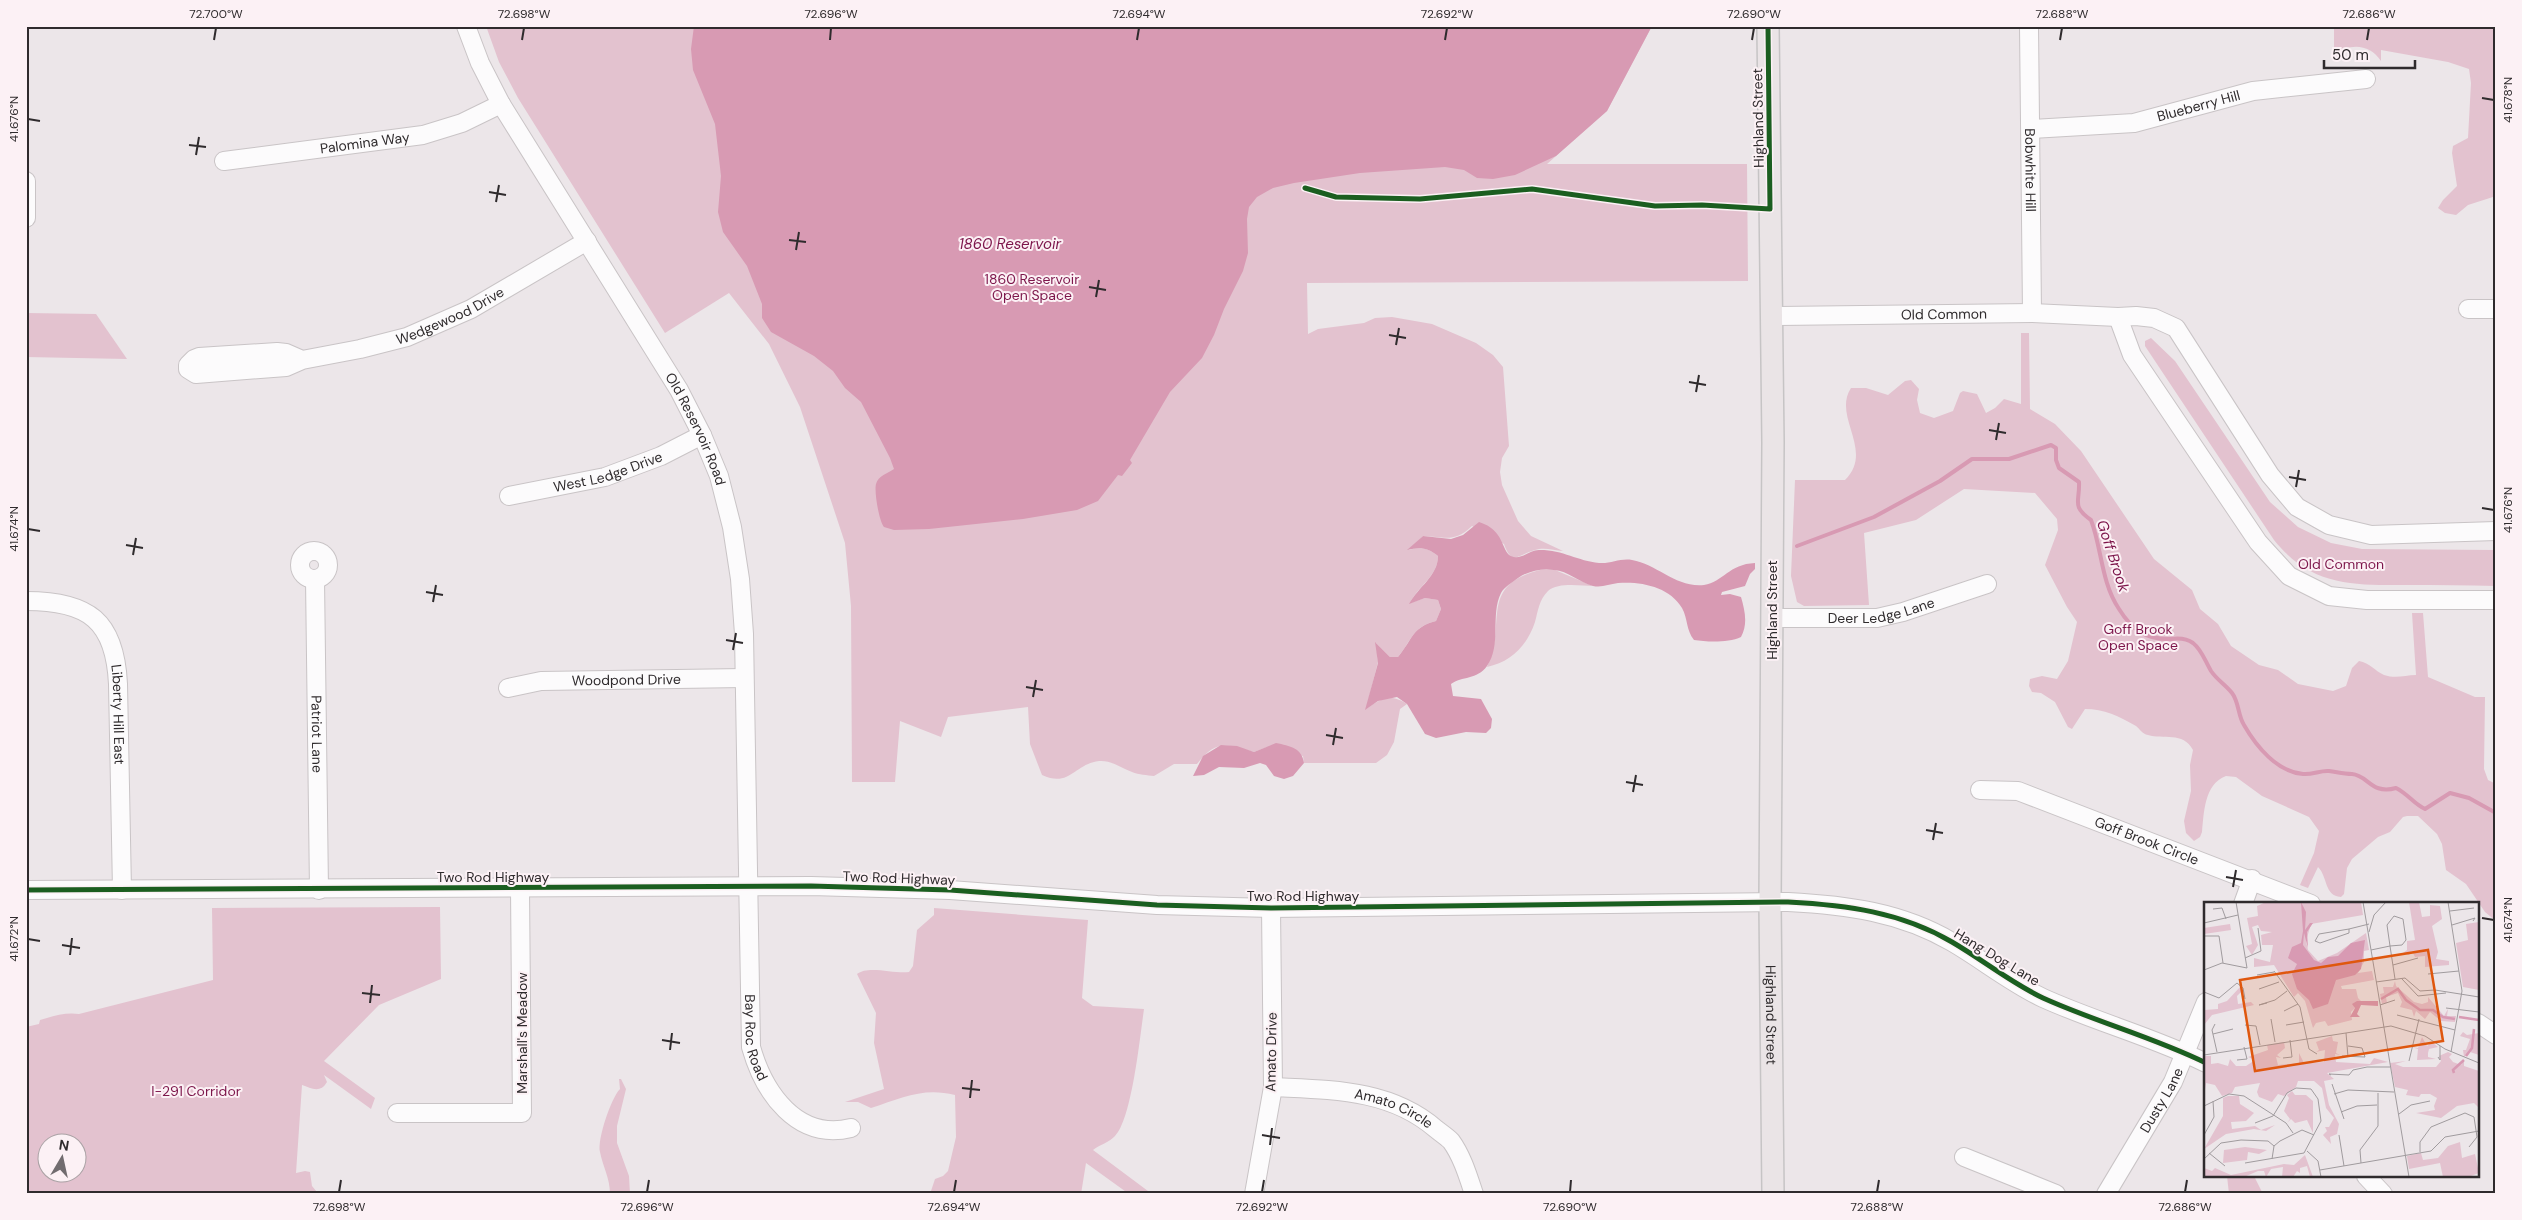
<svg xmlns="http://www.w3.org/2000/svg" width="2522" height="1220" font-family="'DM Sans',sans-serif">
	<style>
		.green { fill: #e3c2cf; fill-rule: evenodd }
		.water { fill: #d89ab3 }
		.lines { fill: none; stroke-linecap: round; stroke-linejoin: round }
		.stream { stroke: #d89ab3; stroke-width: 4 }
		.minor-casing { stroke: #c9c4c6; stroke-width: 20 }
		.major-casing { stroke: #c6c4c5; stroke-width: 24 }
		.minor { stroke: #fcfbfc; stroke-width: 18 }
		.major { stroke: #eae4e6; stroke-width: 21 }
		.cycleway-casing { stroke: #fcf1f5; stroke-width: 8 }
		.cycleway { stroke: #1b5e20; stroke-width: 5 }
		.ticks { fill: none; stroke: #2f2b2d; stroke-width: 2 }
		.labels { text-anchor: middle; stroke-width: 4; stroke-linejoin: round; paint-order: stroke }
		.street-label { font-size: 14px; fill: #2f2b2d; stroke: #fcf1f5 }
		.park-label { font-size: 14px; fill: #7d164b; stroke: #fcf1f5 }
		.water-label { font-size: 15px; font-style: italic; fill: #7c144a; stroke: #fcf1f5 }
		.inset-river { fill: none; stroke: #d89ab3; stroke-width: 2.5 }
		.inset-road { fill: none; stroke: #a09b9e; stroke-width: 1 }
		.view { fill: #df570e; fill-opacity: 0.15; stroke: #df570e; stroke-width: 2.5 }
		.inset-edge { fill: none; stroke: #2f2b2d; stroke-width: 2.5 }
		.neatline { fill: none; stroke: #2f2b2d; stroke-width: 2 }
		.ticks-label { font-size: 12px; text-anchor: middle; fill: #2f2b2d }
	</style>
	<rect width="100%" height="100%" fill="#ece6e9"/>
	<!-- green -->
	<g class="green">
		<path d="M486 26H1652L1607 111 1547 164H1747L1748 281 1307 283 1308 334 1318 329 1364 323 1375 318 1392 317 1432 324 1476 343 1493 355 1503 367 1509 446 1502 458 1500 472 1502 485 1518 521 1531 536 1563 551C1554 550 1543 547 1535 550 1519 554 1512 567 1504 544L1472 526C1454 543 1446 537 1423 536L1408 550C1421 547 1427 547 1438 556 1438 576 1418 586 1410 603L1425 598 1438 600 1441 609 1436 621C1412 627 1412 640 1398 657H1390L1376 643 1378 662 1366 709C1381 699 1390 693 1407 704L1400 709 1394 742 1387 755 1376 763H1304L1303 756 1267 747 1254 752C1227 745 1217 738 1197 764H1174L1154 776C1147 775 1139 775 1132 772 1121 768 1111 760 1099 761 1074 764 1070 788 1042 775L1030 744 1028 707 948 717 941 737 900 721 895 782H852L851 606 845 543 800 407 769 344 729 293 665 333 518 98 499 62Z"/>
		<path d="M2334 26H2496V196L2468 205 2456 215 2445 213 2438 208 2443 200 2457 186 2452 153 2453 146 2468 138 2471 83 2469 69 2448 62 2381 50V61C2370 44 2349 42 2334 56Z"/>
		<polygon points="26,313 96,314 127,359 26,357"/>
		<path d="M2021 333H2029L2030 409 2055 424 2081 451 2154 559 2192 590 2200 609 2218 624 2231 646 2259 665 2278 670 2298 684 2333 691 2346 686 2352 668 2359 661C2370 663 2375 671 2384 675 2396 679 2405 675 2416 675L2412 613H2423L2428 677 2475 697H2485L2484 769 2488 780 2496 784V921L2485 912 2466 884 2446 870 2442 844 2437 834 2418 816H2407L2403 817 2390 832 2378 837 2352 859 2347 868 2344 894 2341 897C2324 896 2328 877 2318 867L2308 888 2300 885 2314 853 2319 831 2309 817 2262 796 2236 777 2226 776C2204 784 2204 813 2202 832L2200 837 2194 841 2186 833 2184 821 2191 791 2190 765 2193 750C2183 731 2163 740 2148 735 2142 734 2140 729 2136 726 2119 716 2104 709 2085 709L2072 729 2068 727 2055 702 2041 693 2032 692 2029 686 2030 679 2042 676 2057 679 2068 661 2077 622 2067 607 2045 565 2058 530 2057 519 2035 493 1964 489 1916 520 1864 533 1869 605 1804 606 1797 602 1791 576 1795 480H1845C1875 450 1832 417 1851 388H1866L1888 395 1905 381 1911 380 1919 389 1917 400 1920 413 1934 418 1953 411 1960 393 1963 391 1977 394 1986 413 1995 408 2004 399 2021 404Z"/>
		<path d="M2151 338 2175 361 2270 502 2298 527 2331 543 2362 549 2496 550V586C2467 585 2437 585 2408 585 2353 585 2312 587 2274 540L2145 346V341Z"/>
		<path d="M1540 570H1555L1593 586C1581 586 1558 582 1548 591 1539 600 1538 611 1535 622 1527 646 1511 662 1487 667 1508 624 1477 586 1540 570Z"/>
		<path d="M440 907 441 979 379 1005 324 1061 375 1098 371 1109 324 1075 327 1082C320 1094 311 1088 302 1085L296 1173 305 1171 310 1172 312 1186 317 1192 333 1194H26V1027L39 1024 40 1020C53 1016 66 1012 79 1014L213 980 212 908ZM48 1142H78V1172H48Z"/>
		<path d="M934 908 1088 920 1082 998 1093 1006 1144 1009C1140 1036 1132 1119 1115 1136 1110 1142 1099 1145 1093 1150L1152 1194H1129L1086 1163 1081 1194H930L935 1179 943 1176 948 1171 956 1137 955 1095C923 1087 902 1098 871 1108L858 1102H845L884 1089 874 1043 876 1013 857 974C868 965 894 974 909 972L913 966 917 930 934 915Z"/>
		<path d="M619 1079H621L626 1089 617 1126V1143L629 1176 630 1194H610C610 1178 603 1167 600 1152 597 1140 611 1098 620 1089Z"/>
		<polygon points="2227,1176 2254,1176 2263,1194 2229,1194"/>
	</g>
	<!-- water -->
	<g class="water">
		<path d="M694 26H1652L1607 111 1556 156 1515 175 1493 179 1477 178 1464 170 1445 167 1360 173 1294 183 1273 188 1257 197 1249 207 1247 219 1248 253 1243 271 1224 309 1214 335 1202 358 1170 392 1130 460 1132 463 1122 476 1118 475 1098 501 1077 510 1023 519 929 529 894 530 884 527C879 521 874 492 876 484 878 476 888 473 894 469L890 458 861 402 845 388 833 371 814 356 771 332 762 318V304L747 266 723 232 718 212 721 176 715 124 693 70 691 49Z"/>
		<path d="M1479 522C1505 530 1501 551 1511 556 1521 561 1530 549 1540 550 1563 550 1578 561 1599 563 1611 564 1620 558 1632 560 1657 564 1676 588 1704 585 1723 582 1729 564 1755 563V569L1750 574 1745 586 1722 592 1721 595 1730 594 1741 597C1745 611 1748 624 1741 637 1728 643 1707 642 1694 640 1686 630 1688 619 1682 608 1670 587 1641 581 1618 583 1609 584 1602 588 1593 586 1579 582 1568 571 1554 570 1542 568 1528 571 1518 578 1513 582 1504 587 1501 593 1490 615 1502 645 1487 666 1477 680 1462 676 1451 684L1453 696 1481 699 1492 719 1491 728 1486 733 1466 732 1436 738 1425 734 1407 704 1397 697 1378 701 1365 710 1378 663 1375 642 1390 657H1398C1413 639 1412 627 1436 621L1441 609 1438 600 1425 598 1409 604C1418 587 1438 576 1438 556 1427 547 1420 547 1407 550L1423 536 1451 539 1463 535Z"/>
		<path d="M1276 743C1290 746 1302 748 1304 763L1293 776 1284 779 1274 776 1266 765 1260 763 1244 768 1219 767 1204 775 1193 776 1203 756 1221 745 1237 746 1254 752Z"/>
	</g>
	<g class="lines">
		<!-- stream -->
		<path class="stream" d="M1797 546 1874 517 1940 481 1972 459H2009L2051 445 2056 448V460L2059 468 2079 482C2080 502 2071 506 2091 520 2102 549 2101 582 2119 609 2132 630 2146 640 2171 639 2178 638 2186 638 2193 643 2202 650 2205 661 2211 671 2217 680 2226 685 2232 693 2239 702 2238 716 2244 725 2256 746 2277 772 2303 774 2312 775 2321 770 2329 771 2337 772 2343 774 2352 774 2368 775 2371 795 2396 788 2408 794 2414 804 2425 809L2450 793 2469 798 2496 813"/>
		<!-- minor casing -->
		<g class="minor-casing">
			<g id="minor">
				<path id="s1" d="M466 26 480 63 501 104 679 390 702 435 719 476 732 527 740 579 744 634 751 1047C764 1093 797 1141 851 1128"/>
				<path id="s2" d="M2029 26 2032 313"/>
				<path id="s3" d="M2031 129 2134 123 2253 91 2366 79"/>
				<path id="s4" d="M224 161 423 135 462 123 501 104"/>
				<polyline points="26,181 26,218"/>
				<polyline points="2468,309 2496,309"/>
				<path id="s5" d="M1772 316 2032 313 2118 317 2136 316 2154 318 2176 328 2270 475 2297 507 2329 525 2371 535 2496 531"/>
				<polyline points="2118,317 2132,355 2258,542 2289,576 2329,596 2367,600 2496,600"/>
				<path id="s6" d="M302 360 286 353 277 352 199 357 194 359 188 365V369L196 374 286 367 302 360 360 349 407 337 471 309 587 241"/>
				<path id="s7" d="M509 496 605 477 661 456 702 435"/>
				<circle cx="314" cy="565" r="14"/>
				<path id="s8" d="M315 579 319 890"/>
				<path id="s9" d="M26 601C89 601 115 621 118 684L122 890"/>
				<path id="s10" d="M1772 618H1877L1903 612 1987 584"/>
				<path id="s11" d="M508 688 541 681 744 678"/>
				<path id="s12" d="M1980 790 2018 791 2311 904"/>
				<path d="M26 890 811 886 950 890 1157 905 1271 908 1788 902C1846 905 1901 912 1952 942 1983 960 2011 983 2043 998 2096 1022 2153 1037 2206 1063"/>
				<polyline points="2243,904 2252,879"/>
				<polyline points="2478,1023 2496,1035"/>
				<path id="s13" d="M1273 1087C1331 1090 1390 1089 1436 1129 1441 1133 1447 1137 1451 1141 1462 1156 1468 1176 1474 1194"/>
				<polyline points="397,1113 522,1113 520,889"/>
				<polyline points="1964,1157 2056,1194"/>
				<polyline points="2366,1176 2383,1194"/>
				<polyline points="1254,1194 1273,1087 1271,908"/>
				<path id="s14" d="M2106 1194 2173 1082 2206 1002"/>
			</g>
		</g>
		<!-- major casing -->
		<g class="major-casing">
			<g id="major">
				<path id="s15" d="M1768 26 1773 442 1770 903 1773 1194"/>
			</g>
		</g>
		<!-- minor -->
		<use href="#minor" class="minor"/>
		<!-- major -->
		<use href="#major" class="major"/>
		<!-- cycleway casing -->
		<g class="cycleway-casing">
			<g id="cycleway">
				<polyline points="1305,188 1336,197 1420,199 1532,189 1655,206 1702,205 1770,209 1768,26"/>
				<path d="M26 890 811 886 950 890 1157 905 1271 908 1788 902C1846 905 1901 912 1952 942 1983 960 2011 983 2043 998 2096 1022 2153 1037 2206 1063"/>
			</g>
		</g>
		<!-- cycleway -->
		<use href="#cycleway" class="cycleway"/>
	</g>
	<!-- ticks -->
	<path class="ticks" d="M214 40 216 28M522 40 524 28M830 40 831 28M1137 40 1139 28M1445 40 1447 28M1752 40 1754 28M2060 40 2062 28M2367 40 2369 28M2482 98 2494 100M28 119 40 121M189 145 206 147M196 155 199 137M489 192 506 195M496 202 499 185M789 240 806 242M796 250 799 232M1089 287 1106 290M1096 297 1099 280M1389 335 1406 338M1396 345 1399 328M1689 382 1706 385M1696 392 1699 375M1989 430 2006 433M1996 440 1999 423M2289 477 2306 480M2296 487 2299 470M2482 508 2494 510M28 529 40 531M126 545 143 548M133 555 136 538M426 592 443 595M433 602 436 585M726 640 743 643M733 650 736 633M1026 687 1043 690M1033 697 1036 680M1326 735 1343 738M1333 745 1336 728M1626 782 1643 785M1633 792 1636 775M1926 830 1943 833M1933 840 1936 823M2226 877 2243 880M2233 887 2236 870M2482 918 2494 920M28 939 40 941M62 945 80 948M70 955 72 938M362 993 380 995M370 1003 372 985M662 1040 680 1043M670 1050 672 1033M962 1088 980 1090M970 1098 972 1080M1262 1135 1280 1138M1270 1145 1272 1128M339 1192 341 1180M647 1192 649 1180M954 1192 956 1180M1262 1192 1264 1180M1570 1192 1571 1180M1877 1192 1879 1180M2185 1192 2187 1180"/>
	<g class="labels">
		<!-- street labels -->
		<g class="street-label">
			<text dy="5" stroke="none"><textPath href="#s3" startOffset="170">Blueberry Hill</textPath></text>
			<text transform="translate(1758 118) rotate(-91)" y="5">Highland Street</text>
			<text dy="5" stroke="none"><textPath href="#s4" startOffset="142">Palomina Way</textPath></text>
			<text dy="5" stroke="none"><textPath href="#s2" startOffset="144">Bobwhite Hill</textPath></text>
			<text dy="5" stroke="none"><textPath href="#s5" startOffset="172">Old Common</textPath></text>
			<text dy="5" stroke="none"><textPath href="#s6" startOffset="395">Wedgewood Drive</textPath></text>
			<text dy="5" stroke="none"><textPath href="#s1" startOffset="465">Old Reservoir Road</textPath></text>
			<text dy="5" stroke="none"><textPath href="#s7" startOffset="102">West Ledge Drive</textPath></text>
			<text dy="5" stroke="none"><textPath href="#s10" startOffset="110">Deer Ledge Lane</textPath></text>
			<text transform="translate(1772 610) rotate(-90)" y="5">Highland Street</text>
			<text dy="5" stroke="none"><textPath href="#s11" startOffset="119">Woodpond Drive</textPath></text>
			<text dy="5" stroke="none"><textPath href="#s9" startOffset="174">Liberty Hill East</textPath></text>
			<text dy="5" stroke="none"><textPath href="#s8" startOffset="155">Patriot Lane</textPath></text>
			<text dy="5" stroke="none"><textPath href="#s12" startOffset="176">Goff Brook Circle</textPath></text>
			<text x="493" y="882">Two Rod Highway</text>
			<text transform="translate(899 878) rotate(2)" y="5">Two Rod Highway</text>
			<text x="1303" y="901">Two Rod Highway</text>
			<text transform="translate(1997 957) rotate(31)" y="5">Hang Dog Lane</text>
			<text dy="5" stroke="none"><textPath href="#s15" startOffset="989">Highland Street</textPath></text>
			<text transform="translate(522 1033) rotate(-90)" y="5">Marshall's Meadow</text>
			<text dy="5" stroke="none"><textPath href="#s1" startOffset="1082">Bay Roc Road</textPath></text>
			<text transform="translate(1271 1052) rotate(-89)" y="5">Amato Drive</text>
			<text dy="5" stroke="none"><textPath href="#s14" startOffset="109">Dusty Lane</textPath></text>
			<text dy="5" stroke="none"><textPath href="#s13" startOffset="124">Amato Circle</textPath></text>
		</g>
		<!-- park labels -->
		<g class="park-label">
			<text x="1032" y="284">1860 Reservoir<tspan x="1032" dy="16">Open Space</tspan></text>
			<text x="2341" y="569">Old Common</text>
			<text x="2138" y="634">Goff Brook<tspan x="2138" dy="16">Open Space</tspan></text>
			<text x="196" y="1096">I-291 Corridor</text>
		</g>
		<!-- water labels -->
		<g class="water-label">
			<text x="1010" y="249">1860 Reservoir</text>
			<text transform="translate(2113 556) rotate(72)" y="5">Goff Brook</text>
		</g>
	</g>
	<!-- overview -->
	<g transform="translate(2204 902)">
		<rect width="275" height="275" fill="#ece6e9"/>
		<path d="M62 0H157L159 13 107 22 102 39 104 48 114 59 133 51 162 31 165 48 160 49V60L154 71 168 69 170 78 137 84 138 87H152L154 96 159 101 149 102 151 106 147 110 148 118 124 124 121 119 112 121 109 126 101 99 94 91 90 95 70 63 50 65V56L66 60 69 43H58L57 33 68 30 57 29 54 23 48 25 54 43 48 53 42 44 48 42 43 16 54 14 53 4ZM205 0H215L218 15 226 14V3L236 4 238 17 228 24 234 50 232 57 245 59V63L221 65V54L211 55 208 49 205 53 199 51 203 48V39L211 38ZM275 20V88L259 85 252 41 264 38 262 22ZM26 22 27 28 0 32V26ZM191 79 192 84 210 100 218 102 224 100V95L240 114 244 107 243 114H252L251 120 237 119 226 110 221 117 212 109 210 115 208 108 196 105 198 100 194 91 182 95 183 101 178 102 176 92 180 91 179 85H189ZM36 85 38 89 33 94 34 102 47 100 50 103 8 113 0 123V103L1 108 14 107V102L23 99ZM259 130 263 133 275 131V153L266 150 260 155 259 148H262L266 137 256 134ZM128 134 129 139 134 140 132 151 136 153 131 152 132 160 166 162 170 156 184 160 123 171 130 177 120 179 125 203 135 222 133 232 126 235 127 242 119 233 123 229 121 225H125L130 216 122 206 118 186 110 179H94L92 185 80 194 74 192 68 200 55 195 53 190 56 181 31 185 28 191 18 194 11 183 2 181 0 194V154H7V162L14 161 24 164 26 157 32 164H42L51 158 44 155 64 148 63 143 80 140 81 146 73 153 77 156 72 155 74 163 95 161V151L100 161 120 160 121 148 112 150 115 148 112 140ZM218 135 223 144 228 140 234 145 225 147 224 151V155L232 157 213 158 214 147 207 145 214 146ZM244 150 248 152 245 155 249 160 257 163 260 158V164L275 169V206L270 201 253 204 237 216 212 211 231 208 230 204 233 196 226 192H217L215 195 202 193 204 188 191 185 186 161 202 159 191 162 199 165H232L237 159 235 154ZM88 189 91 193H102L109 199V231L103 218 91 221 87 217 83 221 86 217 80 209 85 196 83 193ZM24 194H35L36 202 50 211 42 219 27 220 28 227 51 224 57 228 71 223 62 229 50 227 22 232 0 247 19 214V196ZM256 240 258 256 271 252 275 271 264 275H239L236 261 205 267 203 254 217 251 219 258 234 256 244 244ZM41 245 63 248 55 252 44 250 43 258 19 261 20 248ZM101 253 109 275H106L103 264 96 266V271L93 269 89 275H78L79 265 67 267 62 275 60 269H54L40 275H0V266L8 269 11 266 27 273 80 262 90 263Z" fill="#e3c2cf"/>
		<path d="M97 0 102 10 101 28 106 21H109L103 30 104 46 100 31 99 43 110 58 117 61 124 55 134 54 147 41 161 38 157 67 151 73 132 78 124 102 109 107 105 98 93 87 88 72 93 62 84 56 88 45 97 41 99 29ZM153 99H174V104L157 103 153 112 156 115H146L151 106 148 102Z" fill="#d89ab3"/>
		<path class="inset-river" d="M177 97 194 87 202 98 216 108H229L239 115 251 117M255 115 275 118M262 154 268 146 270 127M250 171 249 168 260 158"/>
		<path class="inset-road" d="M159 0 205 275M244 0 258 89 247 150M9 7 18 6 22 17M246 9 270 6M190 14 199 17 202 38 198 43 186 44 183 23ZM0 21 34 13M248 23 271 16 269 19M145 27V31L116 41 111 39 115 32ZM145 27 165 22M165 30 170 13 182 0M0 34H15L19 61M167 48 186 44 191 77M41 56 57 49 54 26M189 63 214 56M0 68 18 61 43 66 32 0M70 69 96 105 105 147 113 152M224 72 255 69M53 73 70 70M198 77 214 94 242 91M172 80 201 76 216 89 231 88 275 95M55 87 75 80M0 90 15 96 33 81 39 86 41 97M63 101 55 103 71 98 83 89M176 103 191 98M242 106 275 110M80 109 94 102M193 113 251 128M67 117 71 140M11 122 8 128 13 150M41 123 52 124 56 143M82 123 100 120M142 131 144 155M9 132 29 127M0 153 187 124 221 134 241 147 275 161M138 154 161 155 158 146 144 144M234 155 236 158V144M79 156 88 155 86 138M33 158 43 157 40 145M205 159 215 117M127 173 125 172 145 173 149 168 163 165H186M128 182 140 217M130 192 144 188 190 190M0 204 25 192 40 194 82 221 89 231M137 210 153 204 173 203M195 212 207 203 226 199M0 233 10 215 9 199M135 233 140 264M103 249 114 259 117 275M216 250V240L227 225 261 211 270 215 273 235 265 245M5 251 21 264M0 257 17 241 37 238 64 239 70 244M68 257 70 244 76 239 98 228 110 233M41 261 100 251 117 219 114 197 107 187 92 186 83 191 69 214 51 221M157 261 156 248 174 224V191M116 268 227 249 241 235 275 229"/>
		<path class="view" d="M224 48 239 139 51 169 36 78Z"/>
		<rect width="275" height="275" class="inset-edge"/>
	</g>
	<!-- border -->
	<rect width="2522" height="1220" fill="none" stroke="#fcf1f5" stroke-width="55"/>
	<!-- north arrow -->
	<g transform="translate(62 1158) rotate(9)"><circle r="24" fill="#fcf1f5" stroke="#aaa2a5"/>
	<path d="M0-4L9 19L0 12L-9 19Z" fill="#716c6f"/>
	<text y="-8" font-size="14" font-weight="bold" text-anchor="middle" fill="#2f2b2d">N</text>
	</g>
	<!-- scale -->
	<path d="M2324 60v8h91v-8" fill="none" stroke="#2f2b2d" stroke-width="2.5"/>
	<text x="2332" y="60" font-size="15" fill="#2f2b2d" stroke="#fcf1f5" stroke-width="4" paint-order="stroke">50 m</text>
	<rect x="28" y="28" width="2466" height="1164" class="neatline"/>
	<g class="ticks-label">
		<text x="216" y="18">72.700°W</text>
		<text x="524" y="18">72.698°W</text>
		<text x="831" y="18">72.696°W</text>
		<text x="1139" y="18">72.694°W</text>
		<text x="1447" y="18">72.692°W</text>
		<text x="1754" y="18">72.690°W</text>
		<text x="2062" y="18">72.688°W</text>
		<text x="2369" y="18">72.686°W</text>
		<text transform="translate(2508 100) rotate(-90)" y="4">41.678°N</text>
		<text transform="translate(14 119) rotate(-90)" y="4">41.676°N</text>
		<text transform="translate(2508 510) rotate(-90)" y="4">41.676°N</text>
		<text transform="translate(14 529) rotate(-90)" y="4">41.674°N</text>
		<text transform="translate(2508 920) rotate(-90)" y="4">41.674°N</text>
		<text transform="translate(14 939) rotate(-90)" y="4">41.672°N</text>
		<text x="339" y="1211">72.698°W</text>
		<text x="647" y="1211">72.696°W</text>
		<text x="954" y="1211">72.694°W</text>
		<text x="1262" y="1211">72.692°W</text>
		<text x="1570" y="1211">72.690°W</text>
		<text x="1877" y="1211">72.688°W</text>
		<text x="2185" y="1211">72.686°W</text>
	</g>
</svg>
